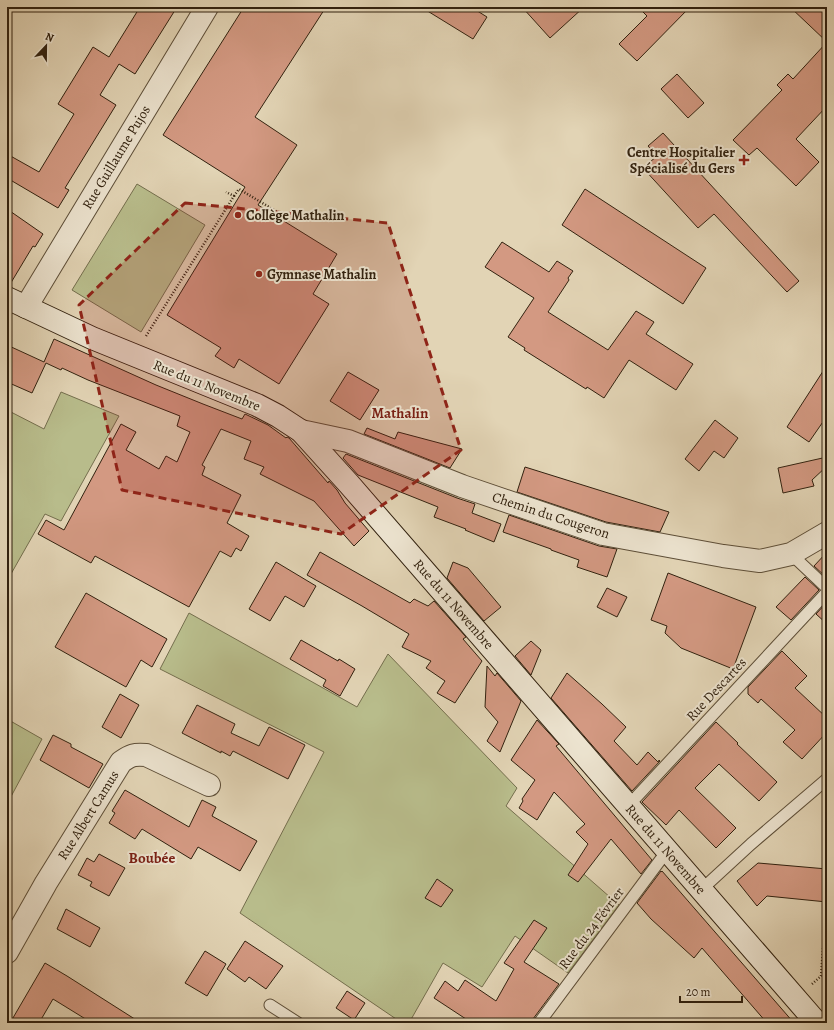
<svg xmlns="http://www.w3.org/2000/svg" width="834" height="1030" font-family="Alegreya,serif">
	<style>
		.green { fill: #b8bc8b; stroke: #746e4d }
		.building { fill: #d39982; stroke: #31210f }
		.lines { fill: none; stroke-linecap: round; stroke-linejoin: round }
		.lane-casing { stroke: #5d4e38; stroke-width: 13 }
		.street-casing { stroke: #5d4e38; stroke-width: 24 }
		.secondary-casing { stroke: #31210f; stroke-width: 24 }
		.path { stroke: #31210f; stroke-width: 2.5; stroke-dasharray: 1 2; stroke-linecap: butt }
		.lane { stroke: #ece3cf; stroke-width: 11 }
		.street { stroke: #ece3cf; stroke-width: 22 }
		.secondary { stroke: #ece3cf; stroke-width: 22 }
		.marked { fill: #8f2418; fill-opacity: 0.2; stroke: #8f2418; stroke-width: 3; stroke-dasharray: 8 5; stroke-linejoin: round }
		.poi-dot { fill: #8f2418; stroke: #ece3cf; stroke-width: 1.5 }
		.labels { text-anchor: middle; stroke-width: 4; stroke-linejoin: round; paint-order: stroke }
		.poi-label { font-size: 14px; font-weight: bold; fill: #31210f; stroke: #ece3cf; text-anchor: start }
		.street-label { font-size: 14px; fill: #31210f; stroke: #ece3cf }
		.neighbourhood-label { font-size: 15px; font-weight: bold; fill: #7a1f14; stroke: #ece3cf }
	</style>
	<rect width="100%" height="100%" fill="#e2d4b5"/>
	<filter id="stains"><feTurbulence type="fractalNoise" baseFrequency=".005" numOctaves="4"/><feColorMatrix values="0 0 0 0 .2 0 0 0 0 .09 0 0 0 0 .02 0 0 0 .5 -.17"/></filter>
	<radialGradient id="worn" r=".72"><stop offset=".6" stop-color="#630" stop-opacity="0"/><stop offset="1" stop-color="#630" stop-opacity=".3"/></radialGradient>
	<!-- green -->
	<g class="green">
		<polygon points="137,184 205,225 141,332 72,290"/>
		<polygon points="61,392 119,416 61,521 45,514 7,581 7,410 44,429"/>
		<polygon points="189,613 357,707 388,654 517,788 506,806 619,905 568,973 515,936 482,987 443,963 409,1023 402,1023 240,913 324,752 160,669"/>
		<polygon points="7,719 42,739 7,804"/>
	</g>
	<!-- building -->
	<g class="building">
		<polygon points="140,7 177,7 135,74 119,64 100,95 116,105 65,188 69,190 58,208 7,178 7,154 39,172 74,114 58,104 93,47 109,57"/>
		<polygon points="244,7 326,7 255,117 297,145 258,205 337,254 313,294 329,304 279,384 239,359 234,368 215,356 221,348 167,315 245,187 163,135"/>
		<polygon points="421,7 471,7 487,17 473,39"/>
		<polygon points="522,7 584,7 550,38"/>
		<polygon points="638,7 690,7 637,61 619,44 647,16"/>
		<polygon points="790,7 827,7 827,106 796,139 819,162 796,186 757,148 749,155 733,140 782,90 777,85 788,74 793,79 827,42"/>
		<polygon points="677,74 704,103 688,118 661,89"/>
		<polygon points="663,133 799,281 787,292 714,214 698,228 643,168 657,156 648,146"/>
		<polygon points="585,189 706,268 683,304 562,225"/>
		<polygon points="7,209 43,234 35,247 33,246 9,286 7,286"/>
		<polygon points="502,242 549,272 557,261 573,271 568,278 569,280 548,312 608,350 636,311 654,322 646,334 693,364 676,390 629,360 604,398 587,387 586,389 524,350 525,348 508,337 534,298 485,267"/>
		<polygon points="54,339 156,385 203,404 242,419 245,414 268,425 286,438 287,437 289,438 328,483 329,481 337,490 345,503 369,531 354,546 314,501 260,474 264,467 244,459 251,441 221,429 202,465 205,467 202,475 241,495 227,523 249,536 241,551 236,548 231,557 220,551 189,607 95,556 91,563 38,534 46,520 64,530 121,424 136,432 126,450 159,469 166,456 177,462 190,432 177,426 180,416 88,380 62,368 61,370 46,363 32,393 7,382 7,345 44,362"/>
		<polygon points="827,365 827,416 809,442 787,427"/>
		<polygon points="348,372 379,390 360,420 330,401"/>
		<polygon points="715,420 738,438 724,458 714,451 699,471 685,459"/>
		<polygon points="367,428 395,439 398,432 462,449 450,468 364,434"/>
		<polygon points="346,454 457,498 475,504 472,513 501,524 494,542 465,530 466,529 434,517 438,507 358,475 343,458"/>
		<polygon points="827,457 827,466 812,480 814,486 783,493 778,468"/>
		<polygon points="525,467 669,512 660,532 606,522 517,492"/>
		<polygon points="509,515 599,546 617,549 607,577 577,567 579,560 551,550 551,549 503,532"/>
		<polygon points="320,552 410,603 414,599 428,606 434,601 466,637 463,639 482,661 455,703 437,693 445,681 426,668 431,661 402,647 409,634 362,606 307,575"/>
		<polygon points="827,552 827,578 814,566"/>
		<polygon points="276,562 316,586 304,607 285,596 270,621 249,609"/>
		<polygon points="453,562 468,568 501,607 484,621 447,578"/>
		<polygon points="668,573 756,607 733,669 681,648 665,633 667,626 651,620"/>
		<polygon points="805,577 819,590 791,620 776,607"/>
		<polygon points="607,588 627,597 617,617 597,607"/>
		<polygon points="86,593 167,639 152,667 141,660 126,687 55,647"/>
		<polygon points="827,602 827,624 816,614"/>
		<polygon points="301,640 338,661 339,659 355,669 340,696 323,686 326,680 290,659"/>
		<polygon points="531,641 541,650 531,675 515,656"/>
		<polygon points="782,651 807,676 795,688 827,718 827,732 802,759 783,742 795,730 761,699 758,703 748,694 748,687"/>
		<polygon points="487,666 495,676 497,673 521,701 500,752 487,741 498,722 485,707"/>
		<polygon points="567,673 602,704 626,727 614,741 637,765 648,752 658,762 659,760 660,761 632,791 551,698"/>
		<polygon points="120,694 139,705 121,738 102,727"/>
		<polygon points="197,705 235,724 231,733 259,746 269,727 305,745 288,779 233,751 230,756 221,751 221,753 182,733"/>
		<polygon points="537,720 559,744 556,746 652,860 641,874 611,839 578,882 568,875 588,844 576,832 585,824 554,792 537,820 519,808 523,801 522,799 535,780 511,760"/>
		<polygon points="716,722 738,743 737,744 777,782 759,801 719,764 695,788 736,828 716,848 679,810 666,825 642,802"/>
		<polygon points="53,735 71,744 71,747 103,764 89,788 40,760"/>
		<polygon points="125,790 189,827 202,800 216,807 212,816 257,841 240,871 198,847 191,859 142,829 135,839 109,823 115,813 112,811"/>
		<polygon points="99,854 125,868 109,896 90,886 92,882 78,875 87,858 94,862"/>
		<polygon points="758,863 827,869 827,902 767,896 757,906 737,881"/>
		<polygon points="661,871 661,872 662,871 794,1023 767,1023 702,948 694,958 651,919 637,903"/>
		<polygon points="437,879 453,890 441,907 425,898"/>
		<polygon points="66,909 100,928 90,947 57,929"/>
		<polygon points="534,920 547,928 524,962 559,984 530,1023 472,1023 434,998 445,981 458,991 465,980 496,1001 514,969 504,963"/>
		<polygon points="245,941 283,966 266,989 249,977 245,982 227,969"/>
		<polygon points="205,951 226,964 207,996 185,983"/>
		<polygon points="45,963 67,976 141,1023 92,1023 53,999 39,1023 10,1023"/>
		<polygon points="347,991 365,1003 354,1020 336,1008"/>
	</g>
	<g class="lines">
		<!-- lane casing -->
		<g class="lane-casing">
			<g id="lane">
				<polyline points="791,554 827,588"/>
				<polyline points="628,806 827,592"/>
				<polyline points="701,890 751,844 827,779"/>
				<polyline points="270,1005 298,1023"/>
				<polyline points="539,1023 667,851"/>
			</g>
		</g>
		<!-- street casing -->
		<g class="street-casing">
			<g id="street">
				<polyline points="26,307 207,7"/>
				<polyline points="301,431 348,441 462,486 603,534 723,556 760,561 791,554 827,533"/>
				<path d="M7 952 46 883 121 762C131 755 134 754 146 755L209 785"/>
			</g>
		</g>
		<!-- secondary casing -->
		<g class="secondary-casing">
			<polyline id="secondary" points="7,298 92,338 257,405 278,416 301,431 349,484 817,1023"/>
		</g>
		<!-- path -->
		<g class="path">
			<polyline points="234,196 239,189 289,219"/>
			<polyline points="146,336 234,196 226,192"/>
			<polyline points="812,984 821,976 824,935 827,932"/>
		</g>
		<!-- lane -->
		<use href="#lane" class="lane"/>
		<!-- street -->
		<use href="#street" class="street"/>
		<!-- secondary -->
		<use href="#secondary" class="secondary"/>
	</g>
	<!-- marked area -->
	<path class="marked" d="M185 203 388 223 461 450 341 534 122 490 79 305Z"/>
	<!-- markers -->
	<g class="poi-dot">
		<path d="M742 154h4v4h4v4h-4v4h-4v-4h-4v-4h4z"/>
		<circle cx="238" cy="215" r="4"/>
		<circle cx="259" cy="274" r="4"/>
	</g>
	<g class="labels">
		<!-- poi labels -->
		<g class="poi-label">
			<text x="735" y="157" text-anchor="end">Centre Hospitalier<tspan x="735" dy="16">Spécialisé du Gers</tspan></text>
			<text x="246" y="220">Collège Mathalin</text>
			<text x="267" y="279">Gymnase Mathalin</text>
		</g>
		<!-- street labels -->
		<g class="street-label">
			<text transform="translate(116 157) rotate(-59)" y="5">Rue Guillaume Pujos</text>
			<text transform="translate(207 385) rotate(22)" y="5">Rue du 11 Novembre</text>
			<text transform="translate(551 515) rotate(18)" y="5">Chemin du Cougeron</text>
			<text transform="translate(454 604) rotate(49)" y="5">Rue du 11 Novembre</text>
			<text transform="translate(716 689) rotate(-47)" y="5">Rue Descartes</text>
			<text transform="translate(88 815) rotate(-58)" y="5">Rue Albert Camus</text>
			<text transform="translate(666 849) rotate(49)" y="5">Rue du 11 Novembre</text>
			<text transform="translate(591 928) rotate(-53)" y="5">Rue du 24 Février</text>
		</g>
		<!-- neighbourhood labels -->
		<g class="neighbourhood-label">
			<text x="400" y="418">Mathalin</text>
			<text x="152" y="863">Boubée</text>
		</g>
	</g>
	<!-- margin -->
	<rect width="834" height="1030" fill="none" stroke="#e2d4b5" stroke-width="24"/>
	<rect x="8" y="8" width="818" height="1014" fill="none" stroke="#31210f" stroke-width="2"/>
	<rect x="12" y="12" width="810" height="1006" fill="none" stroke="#31210f"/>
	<!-- north arrow -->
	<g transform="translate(46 46) rotate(22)" stroke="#ece3cf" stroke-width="3" paint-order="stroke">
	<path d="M0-3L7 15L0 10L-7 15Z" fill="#31210f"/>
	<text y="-6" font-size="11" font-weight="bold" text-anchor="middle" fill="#31210f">N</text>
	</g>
	<!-- scale -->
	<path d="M680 996v6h62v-6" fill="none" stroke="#31210f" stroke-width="2"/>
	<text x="686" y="996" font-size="12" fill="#31210f" stroke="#ece3cf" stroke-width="3" paint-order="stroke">20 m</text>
	<rect width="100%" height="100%" filter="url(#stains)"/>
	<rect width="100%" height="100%" fill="url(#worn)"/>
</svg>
